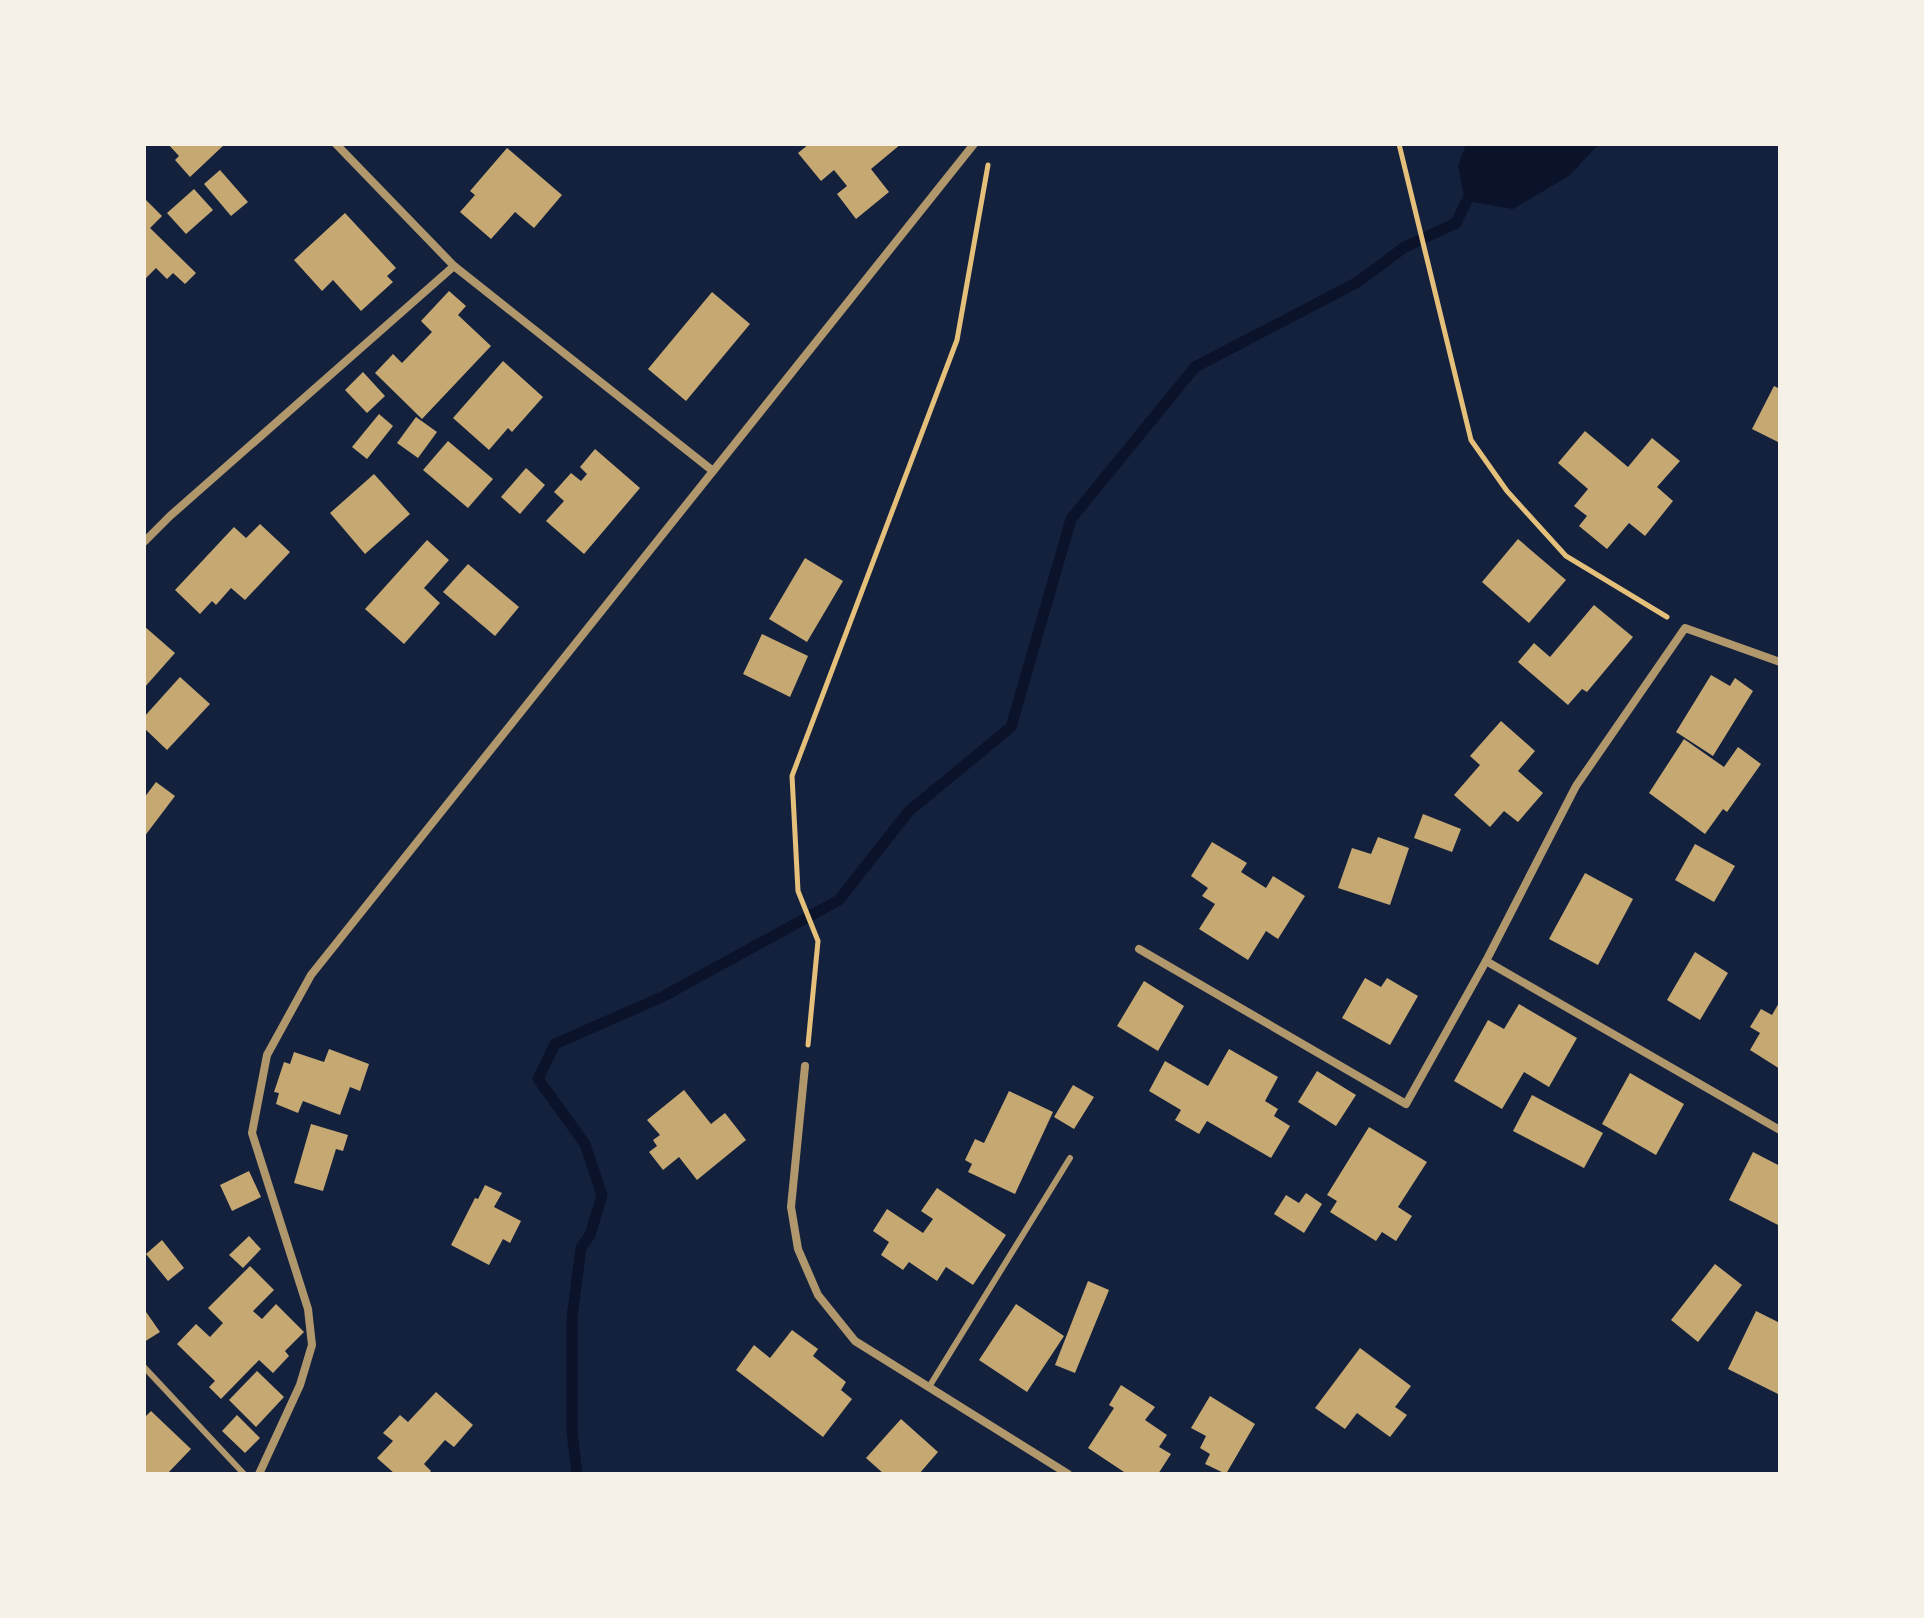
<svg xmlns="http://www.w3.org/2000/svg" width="1924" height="1618" font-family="Roboto,sans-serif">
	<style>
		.water { fill: #0b132b }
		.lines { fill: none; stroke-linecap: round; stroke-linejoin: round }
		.stream { stroke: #0b132b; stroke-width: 11 }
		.building { fill: #c6a872 }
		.path { stroke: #e5c07b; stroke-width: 5 }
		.service { stroke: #b1986c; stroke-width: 6 }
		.minor { stroke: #b1986c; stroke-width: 8 }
	</style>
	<rect width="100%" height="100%" fill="#14213d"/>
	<!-- water -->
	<polygon class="water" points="1466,144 1599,144 1569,176 1513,209 1465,201 1458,166"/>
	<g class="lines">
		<!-- stream -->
		<polyline class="stream" points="577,1474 572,1432 572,1317 581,1248 590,1235 602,1195 585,1144 538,1079 555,1044 662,997 839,900 909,811 1011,727 1071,519 1195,367 1356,283 1405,247 1456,223 1472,190"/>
	</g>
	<!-- building -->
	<g class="building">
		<polygon points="168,144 225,144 190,177 175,160 179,156"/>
		<polygon points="809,144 901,144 871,169 889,192 856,219 837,194 847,186 834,170 821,181 798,153"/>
		<polygon points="507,148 562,195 534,228 515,212 491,239 460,212 475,195 470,191"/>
		<polygon points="220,170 248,202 231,216 204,184"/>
		<polygon points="194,189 213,210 186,234 167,213"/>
		<polygon points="144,198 162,216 150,228 196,273 185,284 173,273 167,279 156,268 144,280"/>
		<polygon points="345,213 396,268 387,276 393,282 361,311 333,280 322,291 294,260"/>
		<polygon points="449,291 466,306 458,315 491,346 422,419 375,373 393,354 402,363 432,332 421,321"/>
		<polygon points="712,292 750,324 686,401 648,369"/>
		<polygon points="503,361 543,397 512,432 508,428 489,450 453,418"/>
		<polygon points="363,372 385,396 367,413 345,390"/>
		<polygon points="1774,386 1780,389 1780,443 1752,429"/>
		<polygon points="379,414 393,426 367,459 352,447"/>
		<polygon points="416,417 437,432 418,458 397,443"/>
		<polygon points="1585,431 1628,467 1652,438 1680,461 1657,487 1673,501 1645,536 1629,523 1607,549 1579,526 1587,516 1574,506 1588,489 1558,463"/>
		<polygon points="448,441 493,479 468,508 423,470"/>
		<polygon points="595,449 640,488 584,554 546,521 564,501 554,492 571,473 581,481 587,474 580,467"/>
		<polygon points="526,468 545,485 520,514 501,497"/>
		<polygon points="374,474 410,514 365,554 330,513"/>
		<polygon points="260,524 290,552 245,600 231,588 216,605 212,601 200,614 175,590 234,527 246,538"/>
		<polygon points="1518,539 1566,580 1529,623 1482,582"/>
		<polygon points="427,540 449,560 424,588 440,603 404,644 365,609"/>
		<polygon points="805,558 843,581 807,642 769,619"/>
		<polygon points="468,564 519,607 495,636 443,592"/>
		<polygon points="1594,605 1633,637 1587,692 1582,689 1568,705 1518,662 1534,643 1550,657"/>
		<polygon points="144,626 175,653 144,688"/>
		<polygon points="762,634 808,656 790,697 743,674"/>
		<polygon points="1711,675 1730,686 1735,678 1753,691 1713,756 1676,732"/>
		<polygon points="180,677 210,704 167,750 144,728 144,717"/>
		<polygon points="1501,721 1535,751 1518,771 1543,793 1518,822 1504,811 1490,827 1454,795 1480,765 1470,756"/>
		<polygon points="1684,739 1724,767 1738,747 1761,764 1727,812 1723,809 1705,834 1649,793"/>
		<polygon points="156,782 175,796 144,837 144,798"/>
		<polygon points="1423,814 1461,829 1452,852 1414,838"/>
		<polygon points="1378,837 1409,848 1390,905 1338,888 1352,848 1371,854"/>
		<polygon points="1212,842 1247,863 1241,872 1266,888 1273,876 1305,896 1278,939 1266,931 1248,960 1199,929 1215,904 1202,896 1208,888 1191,876"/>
		<polygon points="1695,844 1735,866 1714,902 1675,880"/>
		<polygon points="1585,873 1633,899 1598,965 1549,939"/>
		<polygon points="1695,952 1728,973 1700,1020 1667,1000"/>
		<polygon points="1365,978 1381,987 1387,978 1418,996 1390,1045 1342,1018"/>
		<polygon points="1144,981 1184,1006 1158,1051 1117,1026"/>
		<polygon points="1780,1001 1780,1069 1750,1050 1760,1033 1750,1027 1761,1009 1772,1015"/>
		<polygon points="1519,1004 1577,1038 1549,1087 1524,1072 1502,1109 1454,1081 1488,1020 1504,1029"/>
		<polygon points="329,1049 369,1064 360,1091 350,1087 340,1115 303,1101 298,1113 276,1104 279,1093 274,1092 284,1062 290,1064 294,1052 324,1062"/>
		<polygon points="1229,1049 1278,1077 1265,1101 1278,1109 1274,1116 1290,1126 1271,1158 1207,1121 1199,1134 1175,1120 1181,1110 1149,1091 1165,1061 1208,1086"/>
		<polygon points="1317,1071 1356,1095 1336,1126 1298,1102"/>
		<polygon points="1630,1073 1684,1104 1656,1155 1602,1124"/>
		<polygon points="1073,1085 1094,1097 1074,1129 1054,1117"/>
		<polygon points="684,1090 711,1124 725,1113 746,1140 697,1180 679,1157 663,1170 649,1152 657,1146 653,1140 660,1135 647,1120"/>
		<polygon points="1009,1091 1053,1112 1015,1194 968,1172 972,1164 965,1160 975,1139 984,1143"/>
		<polygon points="1532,1095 1603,1133 1584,1168 1513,1131"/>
		<polygon points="311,1124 348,1135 343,1151 336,1149 323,1191 294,1183"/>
		<polygon points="1369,1127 1427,1162 1398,1207 1412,1216 1396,1241 1382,1232 1376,1241 1330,1212 1337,1201 1327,1195"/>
		<polygon points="1753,1152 1780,1166 1780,1226 1729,1200"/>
		<polygon points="249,1171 261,1197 232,1211 220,1185"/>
		<polygon points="485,1185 502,1193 494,1207 521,1221 510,1243 503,1239 489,1265 451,1245 475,1198 478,1199"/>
		<polygon points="937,1188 1006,1235 973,1285 946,1267 937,1281 909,1262 903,1270 881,1255 889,1242 873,1231 887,1209 923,1233 933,1219 921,1211"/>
		<polygon points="1306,1193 1322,1204 1304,1233 1274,1214 1286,1195 1299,1203"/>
		<polygon points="249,1236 261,1249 243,1268 229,1255"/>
		<polygon points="162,1240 184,1268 168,1281 146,1254"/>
		<polygon points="1715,1264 1742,1285 1698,1342 1671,1320"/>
		<polygon points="250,1266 274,1290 253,1311 262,1319 276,1304 304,1332 285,1351 289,1356 273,1373 259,1360 221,1399 209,1387 215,1381 177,1344 196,1324 210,1337 223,1323 208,1308"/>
		<polygon points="1088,1281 1109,1290 1075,1373 1055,1365"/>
		<polygon points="1016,1304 1064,1336 1027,1392 979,1360"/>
		<polygon points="144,1309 160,1332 144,1342"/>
		<polygon points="1756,1311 1780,1323 1780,1395 1728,1369"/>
		<polygon points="792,1330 818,1349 813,1356 846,1382 841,1390 852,1399 823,1437 736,1370 754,1345 770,1358"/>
		<polygon points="1360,1348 1411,1386 1395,1407 1407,1415 1390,1437 1357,1413 1345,1429 1315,1408"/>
		<polygon points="257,1371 284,1397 256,1427 229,1400"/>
		<polygon points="1121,1385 1155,1407 1145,1420 1167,1435 1159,1447 1171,1454 1158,1474 1127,1474 1088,1448 1114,1408 1109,1405"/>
		<polygon points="436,1392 473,1425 454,1447 445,1440 424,1464 431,1471 428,1474 395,1474 377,1458 393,1441 383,1433 400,1415 408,1422"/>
		<polygon points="1210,1396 1255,1424 1226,1474 1205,1464 1210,1454 1200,1448 1206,1436 1191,1428"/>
		<polygon points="151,1411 191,1449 167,1474 144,1474 144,1418"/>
		<polygon points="237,1415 260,1438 245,1453 222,1431"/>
		<polygon points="901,1419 938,1452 919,1474 884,1474 866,1458"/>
	</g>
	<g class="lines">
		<!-- path -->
		<g class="path">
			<polyline points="1399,144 1471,440 1507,491 1566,556 1667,617"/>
			<polyline points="808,1045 818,941 798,891 792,776 957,340 988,165"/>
		</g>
		<!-- service -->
		<g class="service">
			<polyline points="144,1367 244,1474"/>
			<polyline points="929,1387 1070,1158"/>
		</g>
		<!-- minor -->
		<g class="minor">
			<polyline points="336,144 454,266 713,471"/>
			<polyline points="144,542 170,516 454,266"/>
			<polyline points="1139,949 1406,1104 1486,961 1576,786 1685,628 1780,662"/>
			<polyline points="1486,961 1780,1130"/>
			<polyline points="805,1066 791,1207 798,1249 818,1295 855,1341 1068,1474"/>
			<polyline points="259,1474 300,1385 312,1345 308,1309 252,1133 267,1055 311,975 974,144"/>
		</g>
	</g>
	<!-- border -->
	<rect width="1924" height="1618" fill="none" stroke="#f6f1e7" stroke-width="292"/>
</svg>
